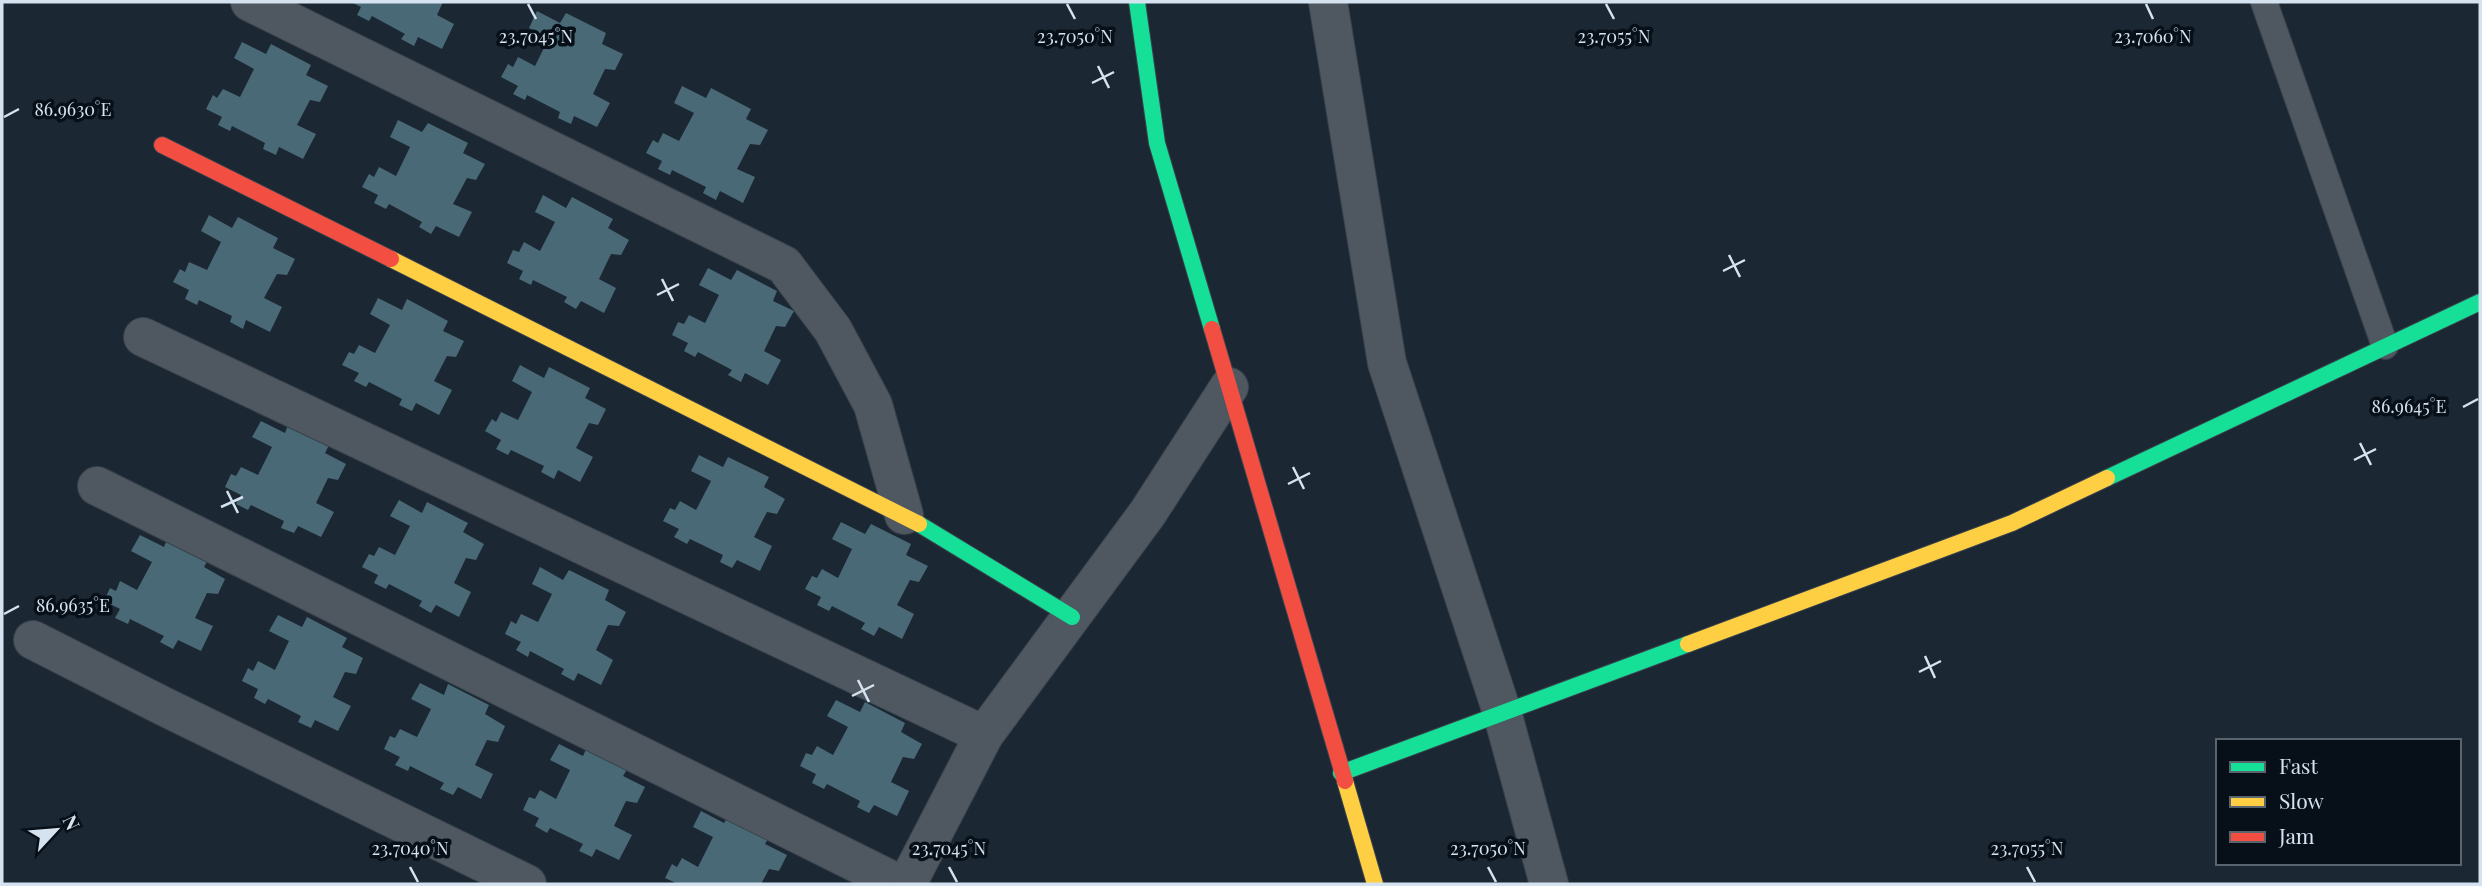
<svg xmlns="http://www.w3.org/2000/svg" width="2482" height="886" font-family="'Playfair Display',serif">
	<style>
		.building { fill: #4a6977 }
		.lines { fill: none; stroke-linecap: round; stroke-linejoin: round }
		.lane-casing { stroke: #39434d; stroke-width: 28 }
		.street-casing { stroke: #39434d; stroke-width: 40 }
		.fast-casing { stroke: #39434d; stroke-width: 18 }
		.slow-casing { stroke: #39434d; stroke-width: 18 }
		.jam-casing { stroke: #39434d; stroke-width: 18 }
		.lane { stroke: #4f5760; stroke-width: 26 }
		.street { stroke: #4f5760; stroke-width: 38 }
		.fast { stroke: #16e098; stroke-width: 16 }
		.slow { stroke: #ffcf43; stroke-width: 16 }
		.jam { stroke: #f24e42; stroke-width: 16 }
		.ticks { fill: none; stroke: #d5e3f0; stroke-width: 2.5 }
		.ticks-label { font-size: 18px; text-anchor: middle; fill: #d5e3f0; stroke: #071019; stroke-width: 7; stroke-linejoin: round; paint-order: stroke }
	</style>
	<rect width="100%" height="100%" fill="#1b2733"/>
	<!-- building -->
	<g class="building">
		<polygon points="351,2 443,2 437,15 454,24 442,49 418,37 414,46 401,39 405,34 372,16 369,21 357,15 361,7"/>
		<polygon points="537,11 560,23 566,13 606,33 602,44 623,54 615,70 605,69 593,94 610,103 597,127 574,116 571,124 558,118 560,112 527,95 525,100 513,94 518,86 501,77 508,64 513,67 518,57 535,66 549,38 529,28"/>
		<polygon points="242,42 266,54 271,44 311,65 306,75 328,86 320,102 310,100 297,125 316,134 303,159 279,147 276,155 263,149 265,143 232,126 230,131 218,125 222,117 206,109 213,95 217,98 223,89 240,97 254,69 234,58"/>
		<polygon points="682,86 706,98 711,88 751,109 746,119 768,130 760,145 750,144 737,169 755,177 743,203 720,191 716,200 703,193 706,187 672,170 670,175 658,169 662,161 646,153 653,140 658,143 663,133 679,141 694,113 674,103"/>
		<polygon points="398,120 422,132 428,123 468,143 463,153 485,164 476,180 467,178 453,204 472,212 459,237 436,226 431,234 419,227 422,222 389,204 386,209 374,203 378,195 362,187 369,174 374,177 379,167 396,176 410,147 390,137"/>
		<polygon points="543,195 566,208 572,197 613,219 608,228 629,240 621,255 611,254 599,279 616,288 604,313 581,301 576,309 564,302 567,297 533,280 531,285 519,279 523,271 507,263 513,250 519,252 524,242 540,251 555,222 535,212"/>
		<polygon points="209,215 232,228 238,217 278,238 273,248 295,259 287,275 277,274 264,298 282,307 270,332 246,320 243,329 230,322 232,316 199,300 197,305 185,299 189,290 173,282 180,269 185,272 189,262 207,270 221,242 201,231"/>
		<polygon points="708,268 731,280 737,270 777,291 773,301 794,311 785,327 776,326 764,351 781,360 768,385 745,373 741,382 728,375 732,370 698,352 695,357 684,351 688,343 672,335 678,322 684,324 689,315 705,323 719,295 699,285"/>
		<polygon points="378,298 402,310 407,299 448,321 443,331 464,341 456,357 447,356 434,381 452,390 439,415 416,403 412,411 399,405 402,399 369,382 366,387 354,381 359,373 342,365 349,352 354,354 359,345 375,353 390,325 370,314"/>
		<polygon points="520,365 544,378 549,367 590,388 585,398 606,409 598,425 589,423 576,448 593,457 580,482 558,470 554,479 541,472 544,466 511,450 508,455 496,449 501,440 485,431 492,419 496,422 501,412 518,420 532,392 512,381"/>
		<polygon points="261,421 285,433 289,422 330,443 325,453 346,464 338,480 328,478 316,503 334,512 321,537 298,526 294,533 281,528 284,521 251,505 248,510 236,504 241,495 225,487 231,474 236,476 241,467 258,475 272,447 252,437"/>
		<polygon points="699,455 723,467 728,457 769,477 764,487 785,499 777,514 767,512 754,537 772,546 760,571 737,560 732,568 720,562 723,555 690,539 687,544 674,537 679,529 663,521 670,508 675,510 680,501 696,510 711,481 691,471"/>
		<polygon points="399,500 422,513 427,502 468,523 463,532 484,544 476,560 466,558 454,583 471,592 459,617 436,605 431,613 419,606 422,601 389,584 386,589 374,583 378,575 362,567 369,554 374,556 379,547 395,555 410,526 390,516"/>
		<polygon points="841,522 865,534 871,524 911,544 906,555 928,566 919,582 910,580 897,605 914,614 902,639 879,627 874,636 861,629 865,623 832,606 829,611 817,605 821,597 805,589 812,576 817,578 822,569 838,578 852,549 832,539"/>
		<polygon points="140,535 164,547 168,537 209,558 204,567 225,579 218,594 207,593 195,618 213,626 201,651 178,640 173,649 160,642 164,636 130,619 128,624 115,618 120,609 104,601 110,588 116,591 120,581 137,590 152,562 131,551"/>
		<polygon points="540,567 563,580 569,570 609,590 605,600 626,612 619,626 608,625 596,650 613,660 601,685 578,673 574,681 561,674 564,669 530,651 528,657 516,650 521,642 505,634 511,621 516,624 521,614 538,622 552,594 532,584"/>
		<polygon points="278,615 302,627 307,617 347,638 342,647 363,658 356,674 345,672 333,697 351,706 338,731 315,720 311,728 298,722 301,716 268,699 265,704 254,698 258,689 242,681 248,668 253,671 258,661 275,670 289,641 269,631"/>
		<polygon points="420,683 444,695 448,684 489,705 485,714 505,726 498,742 487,740 475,765 493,774 481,799 458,787 453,795 440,789 444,783 410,766 408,771 395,765 400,757 384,749 390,736 395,738 400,729 417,737 431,709 411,699"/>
		<polygon points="836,700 860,712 865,702 905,723 901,732 922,744 914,759 903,757 891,782 909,791 897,816 874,805 869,813 857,807 860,801 827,784 824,789 812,783 816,774 800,766 806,753 812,755 817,746 833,755 848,727 827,716"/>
		<polygon points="559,744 583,756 588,745 629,766 623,776 645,787 637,803 626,801 614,826 632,835 619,860 596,849 592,857 579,851 583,844 550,828 547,833 535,826 539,818 523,810 529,797 535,799 540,790 556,799 570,770 550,760"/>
		<polygon points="701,811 724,823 730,813 771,834 765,844 787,855 779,871 769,869 761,884 678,884 665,878 672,864 677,867 682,858 698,867 713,837 693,827"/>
	</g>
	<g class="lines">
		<!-- lane casing -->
		<g class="lane-casing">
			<polyline id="lane" points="2264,2 2385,346"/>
		</g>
		<!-- street casing -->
		<g class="street-casing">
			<g id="street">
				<polyline points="250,2 784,265 833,330 873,405 904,515"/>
				<polyline points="1328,2 1387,363 1502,712 1549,884"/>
				<polyline points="143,337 984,735"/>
				<polyline points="97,486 899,884"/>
				<polyline points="33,640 161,705 527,884"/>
				<polyline points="907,884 984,735 1147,514 1229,387"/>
			</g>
		</g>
		<!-- fast casing -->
		<g class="fast-casing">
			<g id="fast">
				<polyline points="1137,2 1157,143 1212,329"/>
				<polyline points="2107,478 2480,302"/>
				<polyline points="919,524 1072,617"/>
				<polyline points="1341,773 1688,644"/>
			</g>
		</g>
		<!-- slow casing -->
		<g class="slow-casing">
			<g id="slow">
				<polyline points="391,259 919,524"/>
				<polyline points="1688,644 2012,523 2107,478"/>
				<polyline points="1345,781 1375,884"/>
			</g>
		</g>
		<!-- jam casing -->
		<g class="jam-casing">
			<g id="jam">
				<polyline points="162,145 391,259"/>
				<polyline points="1212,329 1345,781"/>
			</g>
		</g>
		<!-- lane -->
		<use href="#lane" class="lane"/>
		<!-- street -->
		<use href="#street" class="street"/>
		<!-- fast -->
		<use href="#fast" class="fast"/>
		<!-- slow -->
		<use href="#slow" class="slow"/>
		<!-- jam -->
		<use href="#jam" class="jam"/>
	</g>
	<!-- ticks -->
	<path class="ticks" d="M528 4 536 19M1067 4 1075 19M1606 4 1614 19M2146 4 2153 19M1098 66 1109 88M1092 83 1114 72M4 117 19 109M1729 255 1740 277M1723 271 1745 260M662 279 673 301M657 295 679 284M2463 407 2478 399M2360 443 2371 465M2354 460 2376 449M1293 467 1304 489M1288 484 1310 473M227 491 238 513M221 507 243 497M4 614 19 606M1925 656 1935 678M1919 672 1941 661M858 680 869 702M852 696 874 685M410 867 418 882M949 867 957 882M1488 867 1496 882M2027 867 2035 882"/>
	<g class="ticks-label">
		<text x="536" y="43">23.7045°N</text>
		<text x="1075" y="43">23.7050°N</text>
		<text x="1614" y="43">23.7055°N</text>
		<text x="2153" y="43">23.7060°N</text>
		<text x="73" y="116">86.9630°E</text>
		<text x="2409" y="413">86.9645°E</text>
		<text x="73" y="612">86.9635°E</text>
		<text x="410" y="855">23.7040°N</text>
		<text x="949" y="855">23.7045°N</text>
		<text x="1488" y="855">23.7050°N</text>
		<text x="2027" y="855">23.7055°N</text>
	</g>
	<!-- border -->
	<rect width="2482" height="886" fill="none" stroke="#d5e3f0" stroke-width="7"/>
	<!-- legend -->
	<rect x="2216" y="739" width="245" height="126" fill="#071019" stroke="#59646f" stroke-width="2"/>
	<rect x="2230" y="762" width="35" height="10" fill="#16e098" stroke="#59646f" stroke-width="2"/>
	<text x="2279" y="774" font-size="21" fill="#d5e3f0">Fast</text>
	<rect x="2230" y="797" width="35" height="10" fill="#ffcf43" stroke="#59646f" stroke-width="2"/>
	<text x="2279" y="809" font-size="21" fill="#d5e3f0">Slow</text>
	<rect x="2230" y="832" width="35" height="10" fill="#f24e42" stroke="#59646f" stroke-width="2"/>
	<text x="2279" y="844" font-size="21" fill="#d5e3f0">Jam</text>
	<!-- north arrow -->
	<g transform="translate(56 830) rotate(64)" stroke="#071019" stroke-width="5" paint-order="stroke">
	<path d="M0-5L12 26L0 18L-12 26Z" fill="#d5e3f0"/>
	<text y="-10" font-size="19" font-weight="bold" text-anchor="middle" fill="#d5e3f0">N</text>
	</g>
</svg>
